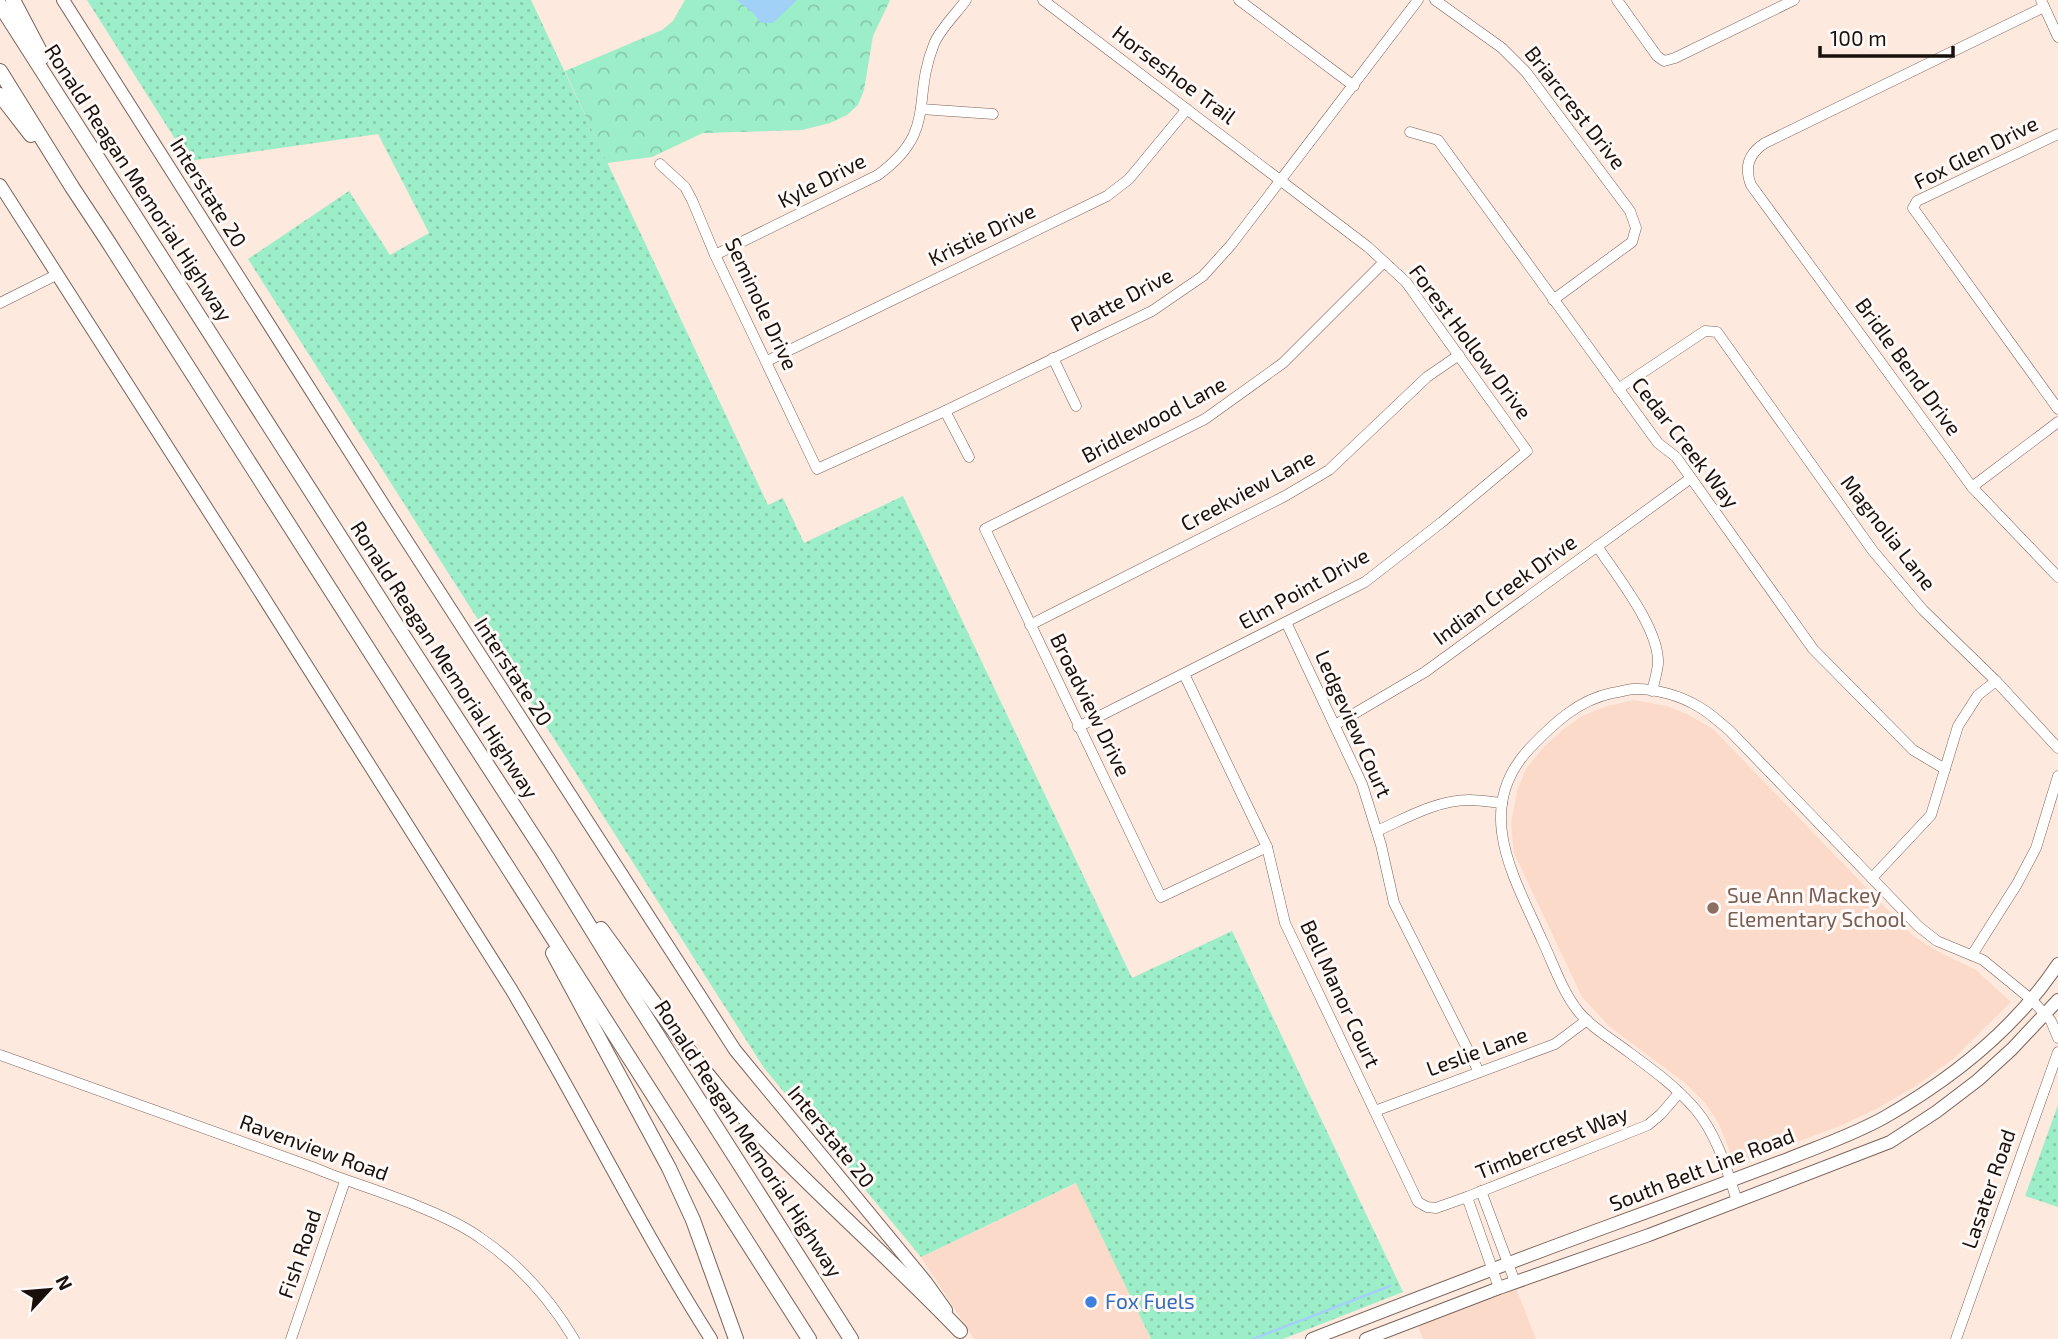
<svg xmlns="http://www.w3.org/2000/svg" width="2058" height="1339" font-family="'Exo 2',sans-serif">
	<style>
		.built { fill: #fcdaca }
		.grass { fill: url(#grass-dots) }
		.park { fill: url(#park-crowns) }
		.water { fill: #a2d1f8 }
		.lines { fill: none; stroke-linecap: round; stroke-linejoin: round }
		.stream { stroke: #a2d1f8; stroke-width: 2.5 }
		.minor-casing { stroke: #796257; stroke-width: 11 }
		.major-casing { stroke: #796257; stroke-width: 14 }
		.highway-casing { stroke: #796257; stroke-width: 16 }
		.minor { stroke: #fff; stroke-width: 10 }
		.major { stroke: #fff; stroke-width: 12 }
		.highway { stroke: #fff; stroke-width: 14 }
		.education-dot { fill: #8d6e63; stroke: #fff9f7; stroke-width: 2.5 }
		.shop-dot { fill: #3f7fe0; stroke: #fff9f7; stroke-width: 2.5 }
		.labels { text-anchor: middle; stroke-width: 6; stroke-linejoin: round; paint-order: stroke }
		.street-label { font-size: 21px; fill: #19100c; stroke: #fff9f7 }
		.education-label { font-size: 21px; fill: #785e54; stroke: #fff9f7; text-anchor: start }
		.shop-label { font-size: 21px; fill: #366cbe; stroke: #fff9f7; text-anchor: start }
	</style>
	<defs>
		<pattern id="grass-dots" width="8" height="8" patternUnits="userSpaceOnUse" patternTransform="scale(1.75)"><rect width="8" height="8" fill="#9ceec8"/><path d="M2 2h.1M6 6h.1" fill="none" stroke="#86cbab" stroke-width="1.8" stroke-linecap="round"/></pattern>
		<pattern id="park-crowns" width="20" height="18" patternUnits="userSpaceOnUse" patternTransform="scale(1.75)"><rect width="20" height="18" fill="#9ceec8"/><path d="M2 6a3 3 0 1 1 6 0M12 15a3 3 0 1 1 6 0" fill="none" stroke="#86cbab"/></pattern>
	</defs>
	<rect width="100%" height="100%" fill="#fee9de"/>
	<!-- built -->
	<g class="built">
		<polygon points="1634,700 1667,706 1689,715 1713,729 1912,935 1937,951 1976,970 2011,1002 1953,1059 1916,1086 1876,1109 1840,1126 1735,1165 1719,1124 1706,1104 1685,1083 1610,1027 1582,997 1514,853 1511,824 1517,791 1526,769 1542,749 1561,731 1582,716 1607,706"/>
		<polygon points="1077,1183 1151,1339 974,1339 921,1257"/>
		<polygon points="1516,1288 1536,1339 1423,1339 1418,1326"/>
	</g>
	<!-- grass -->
	<g class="grass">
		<polygon points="87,0 531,0 768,505 783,498 804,543 903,496 1132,978 1232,931 1403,1292 1283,1339 1151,1339 1076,1183 921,1257 764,1068 248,259 349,191 390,255 429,233 378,134 189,161"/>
		<polygon points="2058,1105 2058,1207 2025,1196"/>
	</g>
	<!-- park -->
	<polygon class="park" points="685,0 890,0 873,36 864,90 858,105 847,115 830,123 802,130 703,133 652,157 607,163 565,71 662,30 673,21"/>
	<!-- water -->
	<polygon class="water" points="737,0 797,0 773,23 761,23 753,13"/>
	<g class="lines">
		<!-- stream -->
		<polyline class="stream" points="1253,1339 1390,1286"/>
		<!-- minor casing -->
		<g class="minor-casing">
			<g id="minor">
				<polyline points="1043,0 1368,247 1406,282 1527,451 1442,522 1365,582 1078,727"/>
				<polyline points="1239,0 1354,86"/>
				<polyline points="1435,0 1502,48 1526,72 1630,211 1636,228 1632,242 1553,300"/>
				<polyline points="1617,0 1657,56 1664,61 1675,58 1794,0"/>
				<polyline points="2041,0 2058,37"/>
				<path d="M2044 7 1765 143C1749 153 1744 167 1751 185L1972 487 2058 577"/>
				<polyline points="921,109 993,114"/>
				<polyline points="1410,132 1438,140 1658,443 1676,457 1691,478 1813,649 1913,750 1945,769"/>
				<polyline points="2058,134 1917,201 1913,208 2058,409"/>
				<polyline points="660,164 685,187 692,200 715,255 817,469 945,411 1152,311 1203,276 1231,245 1418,0"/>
				<path d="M715 255 878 175C938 131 911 101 934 44 940 29 956 14 966 0"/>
				<polyline points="0,303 56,275"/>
				<polyline points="1053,358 1076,406"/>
				<polyline points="767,361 1107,196 1129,179 1187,109"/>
				<polyline points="1618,389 1705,331 1717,332 1873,551 1923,610 1996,681 2058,748"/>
				<polyline points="945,411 969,457"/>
				<polyline points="1972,487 2058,422"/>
				<path d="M1597 546C1616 575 1660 629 1658 664 1657 673 1654 683 1652 691"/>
				<polyline points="1286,622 1362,784 1381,845 1394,903 1479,1072"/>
				<polyline points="1030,625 1285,496 1329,470 1427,377 1459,355"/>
				<polyline points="1184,674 1267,847 1285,923 1418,1202 1427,1207 1436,1208 1467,1197 1648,1125 1661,1114 1679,1093"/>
				<polyline points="1335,725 1425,672 1691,478"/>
				<path d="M1377 831C1406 818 1437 800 1469 800 1480 800 1491 802 1502 803"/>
				<polyline points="1267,847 1161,897 985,529 1205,419 1283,363 1384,262"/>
				<polyline points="1872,878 1931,815 1958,726 1978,695 1996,681"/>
				<polyline points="1972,955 2017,884 2036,848 2058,776"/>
				<path d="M0 1055 315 1168C338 1178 362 1185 386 1194 412 1203 457 1221 479 1237 518 1263 550 1299 574 1339"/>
				<polyline points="1375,1111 1555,1044 1587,1020"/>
				<polyline points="1481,1191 1515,1282"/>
				<polyline points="1467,1197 1499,1288"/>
				<path d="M1737 1201C1727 1170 1717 1135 1696 1110 1674 1084 1646 1065 1619 1045 1605 1035 1589 1025 1578 1011 1562 991 1553 963 1542 940 1514 877 1472 809 1530 748 1553 724 1578 700 1612 693 1619 692 1626 690 1633 689 1654 688 1682 696 1699 707 1710 713 1719 722 1729 730L1918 926 1937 941 1983 960 2032 1000 2051 1021 2058 1038"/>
				<polyline points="291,1339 345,1181"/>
				<polyline points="1956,1339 2058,1052"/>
			</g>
		</g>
		<!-- major casing -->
		<g class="major-casing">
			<g id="major">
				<polyline points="63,0 388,512 735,1050 926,1282 946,1310"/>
				<path d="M0 185 250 576 511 989C580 1104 639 1226 711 1339"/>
				<path d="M1312 1339C1412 1300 1513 1261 1614 1224 1672 1203 1730 1181 1788 1159 1820 1146 1855 1134 1885 1117 1953 1078 2015 1029 2058 964"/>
				<polyline points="1366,1339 1499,1288 1649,1235 1890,1142 1936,1112 1978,1080 2012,1049 2058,1000"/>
			</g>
		</g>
		<!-- highway casing -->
		<g class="highway-casing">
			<g id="highway">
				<polyline points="13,0 43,57"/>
				<polyline points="0,5 408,643 547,857 630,992 851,1339"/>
				<polyline points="0,71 72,187 107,240 809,1339"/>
				<polyline points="0,95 31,135"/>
				<path d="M601 929C649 994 693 1063 749 1123 817 1195 892 1260 960 1331"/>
				<polyline points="553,953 669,1168 693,1220 736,1339"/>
			</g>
		</g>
		<!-- minor -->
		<use href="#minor" class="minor"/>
		<!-- major -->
		<use href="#major" class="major"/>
		<!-- highway -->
		<use href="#highway" class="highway"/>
	</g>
	<!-- markers -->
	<circle class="education-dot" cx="1713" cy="908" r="7"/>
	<circle class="shop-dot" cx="1091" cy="1302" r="7"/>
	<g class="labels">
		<!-- street labels -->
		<g class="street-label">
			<text transform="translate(1174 75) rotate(37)" y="7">Horseshoe Trail</text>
			<text transform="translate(1575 108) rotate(52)" y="7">Briarcrest Drive</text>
			<text transform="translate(1976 153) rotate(-27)" y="7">Fox Glen Drive</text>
			<text transform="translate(822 181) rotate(-27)" y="7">Kyle Drive</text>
			<text transform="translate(138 183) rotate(57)" y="7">Ronald Reagan Memorial Highway</text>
			<text transform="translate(208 193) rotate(58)" y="7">Interstate 20</text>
			<text transform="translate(982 235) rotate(-26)" y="7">Kristie Drive</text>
			<text transform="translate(1122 300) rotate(-28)" y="7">Platte Drive</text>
			<text transform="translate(761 304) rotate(65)" y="7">Seminole Drive</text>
			<text transform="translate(1470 342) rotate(53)" y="7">Forest Hollow Drive</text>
			<text transform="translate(1908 367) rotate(54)" y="7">Bridle Bend Drive</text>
			<text transform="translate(1154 420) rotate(-28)" y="7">Bridlewood Lane</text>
			<text transform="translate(1685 443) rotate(52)" y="7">Cedar Creek Way</text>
			<text transform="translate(1248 491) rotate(-28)" y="7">Creekview Lane</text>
			<text transform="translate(1888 533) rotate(52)" y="7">Magnolia Lane</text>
			<text transform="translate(1304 589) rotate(-29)" y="7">Elm Point Drive</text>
			<text transform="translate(1505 590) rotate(-36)" y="7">Indian Creek Drive</text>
			<text transform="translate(444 660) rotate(57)" y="7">Ronald Reagan Memorial Highway</text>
			<text transform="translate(513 672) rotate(57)" y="7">Interstate 20</text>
			<text transform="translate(1090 705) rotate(64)" y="7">Broadview Drive</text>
			<text transform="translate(1353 724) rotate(66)" y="7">Ledgeview Court</text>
			<text transform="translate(1340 994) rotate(65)" y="7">Bell Manor Court</text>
			<text transform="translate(1477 1052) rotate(-20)" y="7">Leslie Lane</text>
			<text transform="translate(831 1137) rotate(51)" y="7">Interstate 20</text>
			<text transform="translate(748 1139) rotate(57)" y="7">Ronald Reagan Memorial Highway</text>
			<text transform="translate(1552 1143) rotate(-22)" y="7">Timbercrest Way</text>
			<text transform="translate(314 1148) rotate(20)" y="7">Ravenview Road</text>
			<text transform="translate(1702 1170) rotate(-21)" y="7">South Belt Line Road</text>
			<text transform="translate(1989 1189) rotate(-71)" y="7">Lasater Road</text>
			<text transform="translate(300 1254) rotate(-71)" y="7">Fish Road</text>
		</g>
		<!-- education labels -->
		<g class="education-label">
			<text x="1727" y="903">Sue Ann Mackey<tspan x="1727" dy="24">Elementary School</tspan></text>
		</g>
		<!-- shop labels -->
		<g class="shop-label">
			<text x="1105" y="1309">Fox Fuels</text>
		</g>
	</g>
	<!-- north arrow -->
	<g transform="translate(49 1290) rotate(64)" stroke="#fff9f7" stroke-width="5" paint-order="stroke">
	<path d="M0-5L12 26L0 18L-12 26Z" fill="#19100c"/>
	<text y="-10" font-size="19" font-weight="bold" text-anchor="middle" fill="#19100c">N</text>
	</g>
	<!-- scale -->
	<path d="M1820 46v10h133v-10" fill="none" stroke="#19100c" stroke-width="3.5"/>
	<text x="1830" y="46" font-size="21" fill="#19100c" stroke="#fff9f7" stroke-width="5" paint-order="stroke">100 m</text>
</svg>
